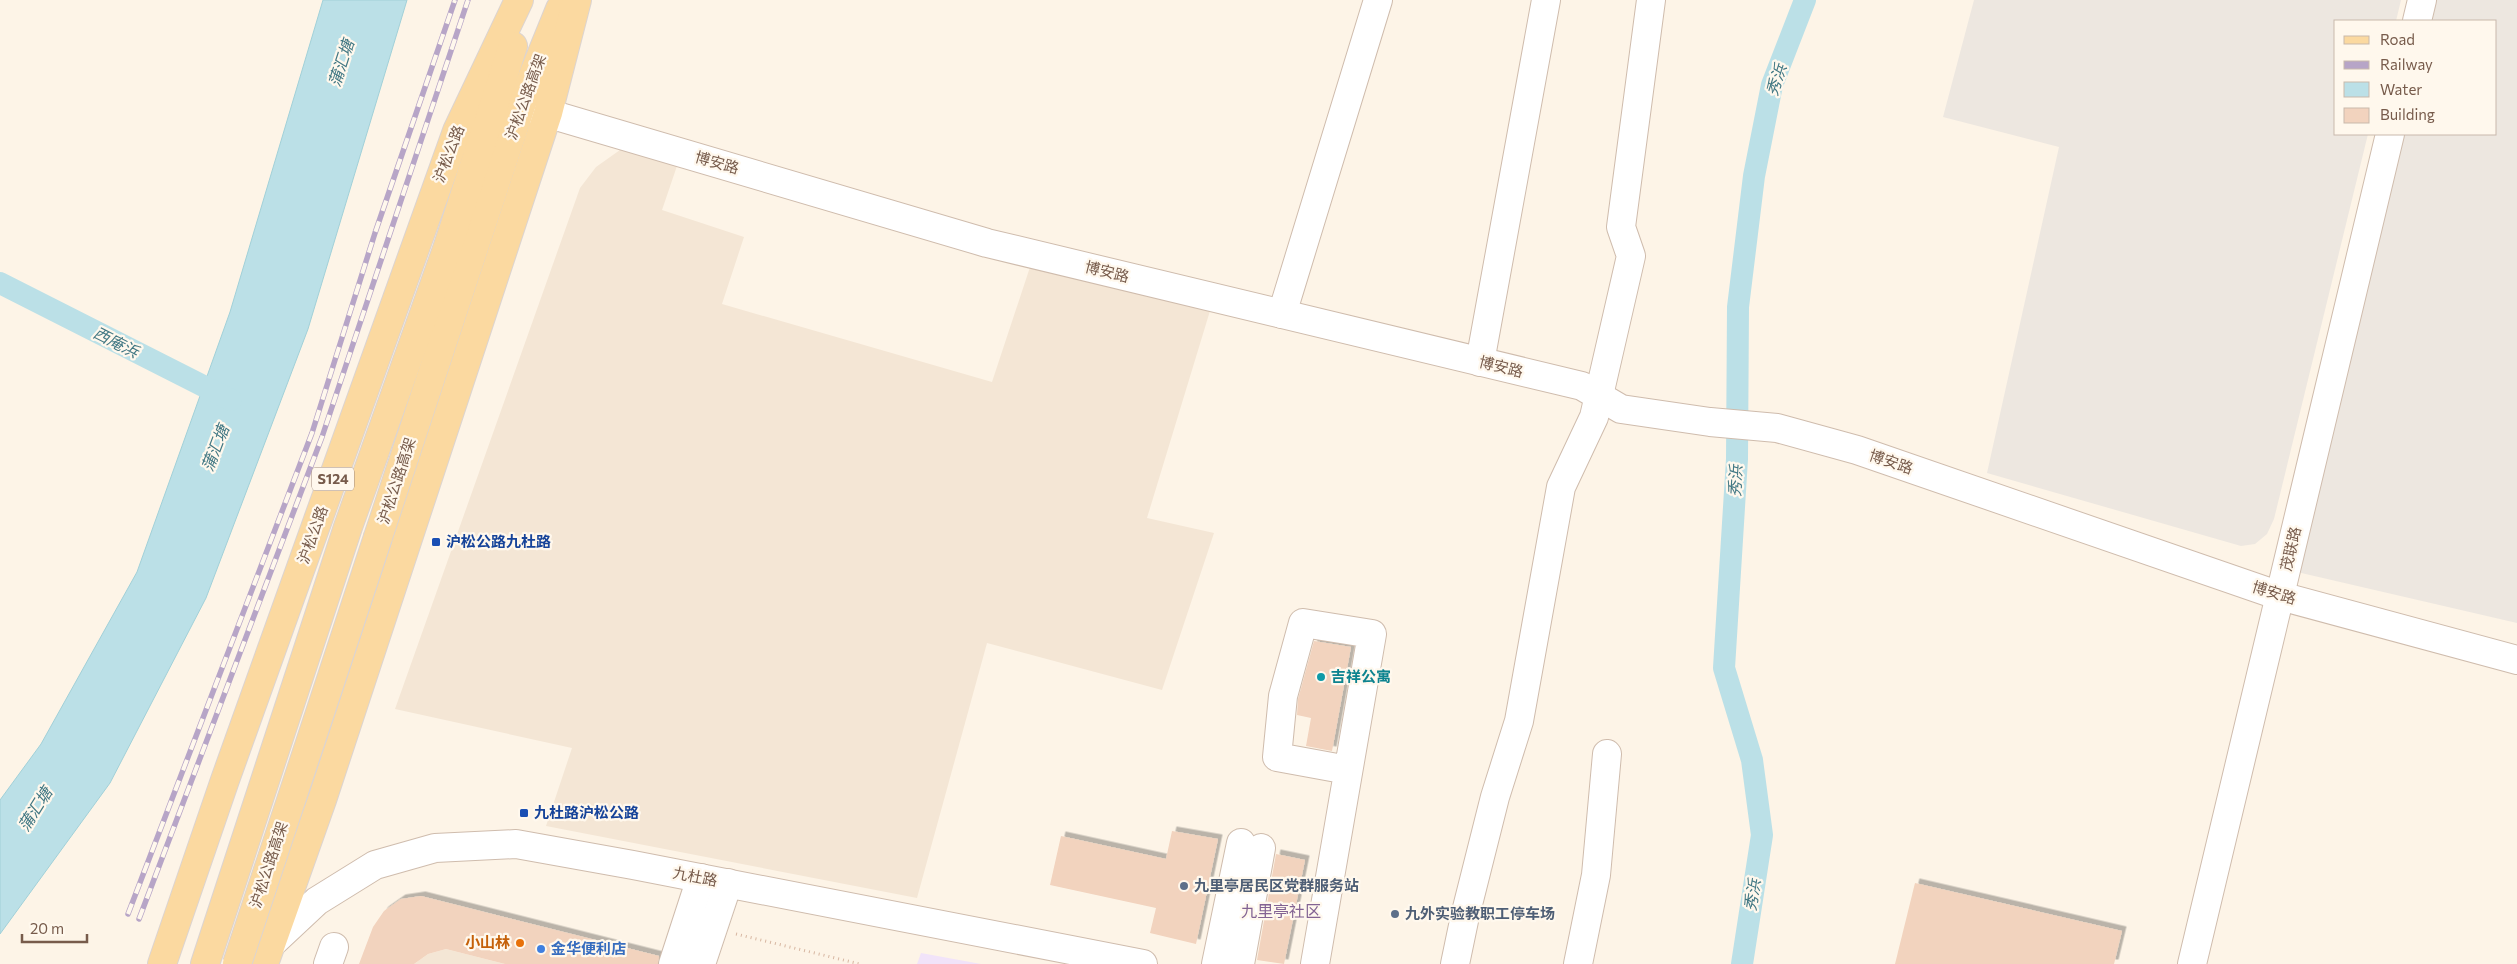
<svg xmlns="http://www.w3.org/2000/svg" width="2517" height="964" font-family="Commissioner,'Noto Sans SC',sans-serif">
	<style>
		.residential { fill: #f4e6d5 }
		.industrial { fill: #ede7e0 }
		.education { fill: #f1e3f9 }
		.water { fill: #bbe0e7; stroke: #a1d0d8 }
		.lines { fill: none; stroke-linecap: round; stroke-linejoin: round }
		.canal { stroke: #bbe0e7; stroke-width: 22 }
		.building { fill: #f2d3be; filter: url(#shadow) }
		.minor-casing { stroke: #cfbcad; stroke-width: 30 }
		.major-casing { stroke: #dcd4d0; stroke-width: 30 }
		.path { stroke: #d7b6a1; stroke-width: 3; stroke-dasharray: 1 4; stroke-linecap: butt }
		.minor { stroke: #fff; stroke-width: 28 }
		.major { stroke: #fbd9a0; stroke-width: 28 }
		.rail-casing { stroke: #b7a5c7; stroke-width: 5.5 }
		.rail { stroke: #fff8ed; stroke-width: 4; stroke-dasharray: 11; stroke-linecap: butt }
		.major-bridge-casing { stroke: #dcd4d0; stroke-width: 30; stroke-linecap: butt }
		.major-bridge { stroke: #fbd9a0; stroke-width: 28 }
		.transit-dot { fill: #1a4fb4; stroke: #fff8ed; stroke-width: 2 }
		.culture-dot { fill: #0f9aa8; stroke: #fff8ed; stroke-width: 2 }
		.service-dot { fill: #5c6f8a; stroke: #fff8ed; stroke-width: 2 }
		.food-dot { fill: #e8710a; stroke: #fff8ed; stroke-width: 2 }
		.shop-dot { fill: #3f7fe0; stroke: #fff8ed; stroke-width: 2 }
		.labels { text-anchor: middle; stroke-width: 4.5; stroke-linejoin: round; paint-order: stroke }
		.shield { fill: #fff8ed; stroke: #a08a7c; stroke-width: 1 }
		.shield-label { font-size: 14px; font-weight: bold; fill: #775b4b }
		.street-label { font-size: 15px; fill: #775b4b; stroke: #fff8ed }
		.transit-label { font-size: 15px; font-weight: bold; fill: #164399; stroke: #fff8ed; text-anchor: start }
		.culture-label { font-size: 15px; font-weight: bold; fill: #0d838f; stroke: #fff8ed; text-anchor: start }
		.service-label { font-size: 15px; font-weight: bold; fill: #4e5e75; stroke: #fff8ed; text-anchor: start }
		.food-label { font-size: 15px; font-weight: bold; fill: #c56008; stroke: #fff8ed; text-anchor: end }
		.shop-label { font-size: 15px; font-weight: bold; fill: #366cbe; stroke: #fff8ed; text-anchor: start }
		.water-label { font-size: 16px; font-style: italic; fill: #417783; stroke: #fff8ed }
		.neighbourhood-label { font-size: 16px; fill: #836393; stroke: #fff8ed }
	</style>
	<defs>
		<filter id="shadow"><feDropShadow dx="4.5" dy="-4.5" stdDeviation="0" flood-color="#0004"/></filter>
	</defs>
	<rect width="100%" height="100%" fill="#fdf4e7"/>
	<!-- residential -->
	<g class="residential">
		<polygon points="620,150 643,152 678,163 662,210 744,237 722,304 992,382 1032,261 1213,301 1147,518 1214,533 1162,690 987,643 917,898 546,826 572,748 395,709 580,188 596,167"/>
		<polygon points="446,949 505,964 414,964 428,954"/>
	</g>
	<!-- industrial -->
	<g class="industrial">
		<polygon points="1974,0 2401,0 2396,21 2336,21 2336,134 2368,134 2274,519 2267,534 2255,544 2241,546 1987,473 2059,147 1943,117"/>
		<polygon points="2436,0 2517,0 2517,623 2297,572 2404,134 2496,134 2496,21 2431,21"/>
	</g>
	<!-- education -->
	<polygon class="education" points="921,953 981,964 917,964"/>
	<!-- water -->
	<polygon class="water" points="323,0 407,0 308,329 206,598 110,783 0,934 0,800 41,744 137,572 230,312"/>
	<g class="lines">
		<!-- canal -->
		<g class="canal">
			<polyline points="0,283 231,400"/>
			<polyline points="1742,964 1762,835 1752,760 1724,668 1737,459 1738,307 1754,176 1772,85 1805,0"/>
		</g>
	</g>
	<!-- building -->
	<g class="building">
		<polygon points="1314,641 1351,647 1332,751 1306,746 1311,718 1297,715 1298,699"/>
		<polygon points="1172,831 1218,839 1196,944 1150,933 1156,908 1050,885 1061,836 1166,859"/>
		<polygon points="1276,854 1305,860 1284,964 1257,960"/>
		<polygon points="1915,883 2122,931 2114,964 1895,964"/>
		<polygon points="421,896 659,956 658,964 505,964 446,949 428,954 414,964 359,964 373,927 384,911 401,899"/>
	</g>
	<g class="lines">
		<!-- minor casing -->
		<g class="minor-casing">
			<g id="minor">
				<polyline points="2417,21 2422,0"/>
				<polyline points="526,107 987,243 1582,386 1621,409 1710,422 1777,428 1857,450 2280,596 2517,660"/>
				<polyline points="1282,314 1378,0"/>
				<polyline points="1480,362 1546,0"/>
				<polyline points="271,944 317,901 375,865 435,848 516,844 633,865 1143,964"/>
				<polyline points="328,964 334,947"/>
				<polyline points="673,964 701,878"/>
				<polyline points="701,964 728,883"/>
				<polyline points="1216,964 1241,843"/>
				<polyline points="1240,964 1261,848"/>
				<polyline points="1315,964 1372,634 1303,623 1283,696 1277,757 1348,770"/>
				<polyline points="1455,964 1465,916 1495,797 1519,721 1561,487 1594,417 1631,256 1621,227 1651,0"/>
				<polyline points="1578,964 1596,875 1607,754"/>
				<polyline points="2192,964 2390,134"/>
			</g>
		</g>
		<!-- major casing -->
		<g class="major-casing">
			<g id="major">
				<polyline points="378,537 523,100 560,9"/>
				<polyline points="162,964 225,780 457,131 519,0"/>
				<polyline points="205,964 348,527 447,249 513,46"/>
				<polyline points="264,964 322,800 548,113 577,0"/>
			</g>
		</g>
		<!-- path -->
		<polyline class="path" points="736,934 860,964"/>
		<!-- minor -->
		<use href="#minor" class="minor"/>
		<!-- major -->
		<use href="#major" class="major"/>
		<!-- rail casing -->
		<g class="rail-casing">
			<g id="rail">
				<polyline points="128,914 312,433 375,233 455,0"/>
				<polyline points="139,919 322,437 468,0"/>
			</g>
		</g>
		<!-- rail -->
		<use href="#rail" class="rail"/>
		<!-- major-bridge casing -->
		<g class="major-bridge-casing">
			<polyline id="major-bridge" points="237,964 378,537"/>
		</g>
		<!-- major-bridge -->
		<use href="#major-bridge" class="major-bridge"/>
	</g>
	<!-- markers -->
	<g class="transit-dot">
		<rect x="431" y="537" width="10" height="10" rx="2.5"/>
		<rect x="519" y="808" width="10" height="10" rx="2.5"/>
	</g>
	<circle class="culture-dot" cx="1321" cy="677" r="5"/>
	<g class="service-dot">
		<circle cx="1184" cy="886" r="5"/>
		<circle cx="1395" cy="914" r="5"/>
	</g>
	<circle class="food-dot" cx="520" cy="943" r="5"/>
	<circle class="shop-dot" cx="541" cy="949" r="5"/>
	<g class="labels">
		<!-- shield labels -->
		<rect class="shield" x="312" y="467.5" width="42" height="23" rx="4"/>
		<g class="shield-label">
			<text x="333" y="484">S124</text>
		</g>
		<!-- street labels -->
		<g class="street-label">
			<text transform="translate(526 97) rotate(-70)" y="5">沪松公路高架</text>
			<text transform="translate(449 154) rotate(-69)" y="5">沪松公路</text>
			<text transform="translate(717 163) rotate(16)" y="5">博安路</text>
			<text transform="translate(1107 272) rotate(14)" y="5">博安路</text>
			<text transform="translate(1501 367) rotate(14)" y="5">博安路</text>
			<text transform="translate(1891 462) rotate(19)" y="5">博安路</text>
			<text transform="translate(397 481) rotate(-72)" y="5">沪松公路高架</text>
			<text transform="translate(313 535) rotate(-70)" y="5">沪松公路</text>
			<text transform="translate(2291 549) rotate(-77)" y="5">茂联路</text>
			<text transform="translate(2274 593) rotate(17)" y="5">博安路</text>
			<text transform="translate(269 865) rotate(-72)" y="5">沪松公路高架</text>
			<text transform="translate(695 877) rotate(11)" y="5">九杜路</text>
		</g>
		<!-- transit labels -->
		<g class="transit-label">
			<text x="446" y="547">沪松公路九杜路</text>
			<text x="534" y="818">九杜路沪松公路</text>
		</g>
		<!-- culture labels -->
		<g class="culture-label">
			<text x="1331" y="682">吉祥公寓</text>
		</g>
		<!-- service labels -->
		<g class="service-label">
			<text x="1194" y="891">九里亭居民区党群服务站</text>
			<text x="1405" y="919">九外实验教职工停车场</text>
		</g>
		<!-- food labels -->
		<g class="food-label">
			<text x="510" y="948">小山林</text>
		</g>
		<!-- shop labels -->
		<g class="shop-label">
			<text x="551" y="954">金华便利店</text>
		</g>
		<!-- water labels -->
		<g class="water-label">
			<text transform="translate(341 63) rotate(-72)" y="6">蒲汇塘</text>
			<text transform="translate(1776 80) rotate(-72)" y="6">秀浜</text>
			<text transform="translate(116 342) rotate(27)" y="6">西庵浜</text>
			<text transform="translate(215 448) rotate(-69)" y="6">蒲汇塘</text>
			<text transform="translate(1735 481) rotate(-87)" y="6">秀浜</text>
			<text transform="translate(35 809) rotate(-58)" y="6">蒲汇塘</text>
			<text transform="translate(1752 895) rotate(-81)" y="6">秀浜</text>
		</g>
		<!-- neighbourhood labels -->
		<g class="neighbourhood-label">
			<text x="1281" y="917">九里亭社区</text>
		</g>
	</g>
	<!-- legend -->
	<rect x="2334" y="20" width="162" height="115" fill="#fff8ed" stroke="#c9b9ac"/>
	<rect x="2344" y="36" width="25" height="8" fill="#fbd9a0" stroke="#c9b9ac"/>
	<text x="2380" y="45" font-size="15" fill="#775b4b">Road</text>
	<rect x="2344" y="61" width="25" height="8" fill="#b7a5c7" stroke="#c9b9ac"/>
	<text x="2380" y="70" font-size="15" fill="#775b4b">Railway</text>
	<rect x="2344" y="82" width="25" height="15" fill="#bbe0e7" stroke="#c9b9ac"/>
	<text x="2380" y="95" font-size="15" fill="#775b4b">Water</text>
	<rect x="2344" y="108" width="25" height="15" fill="#f2d3be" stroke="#c9b9ac"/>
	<text x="2380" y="120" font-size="15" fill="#775b4b">Building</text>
	<!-- scale -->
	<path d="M22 934v8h65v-8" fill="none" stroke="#775b4b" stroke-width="2.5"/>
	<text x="30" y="934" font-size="15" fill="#775b4b" stroke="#fff8ed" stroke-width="4" paint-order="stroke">20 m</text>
</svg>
